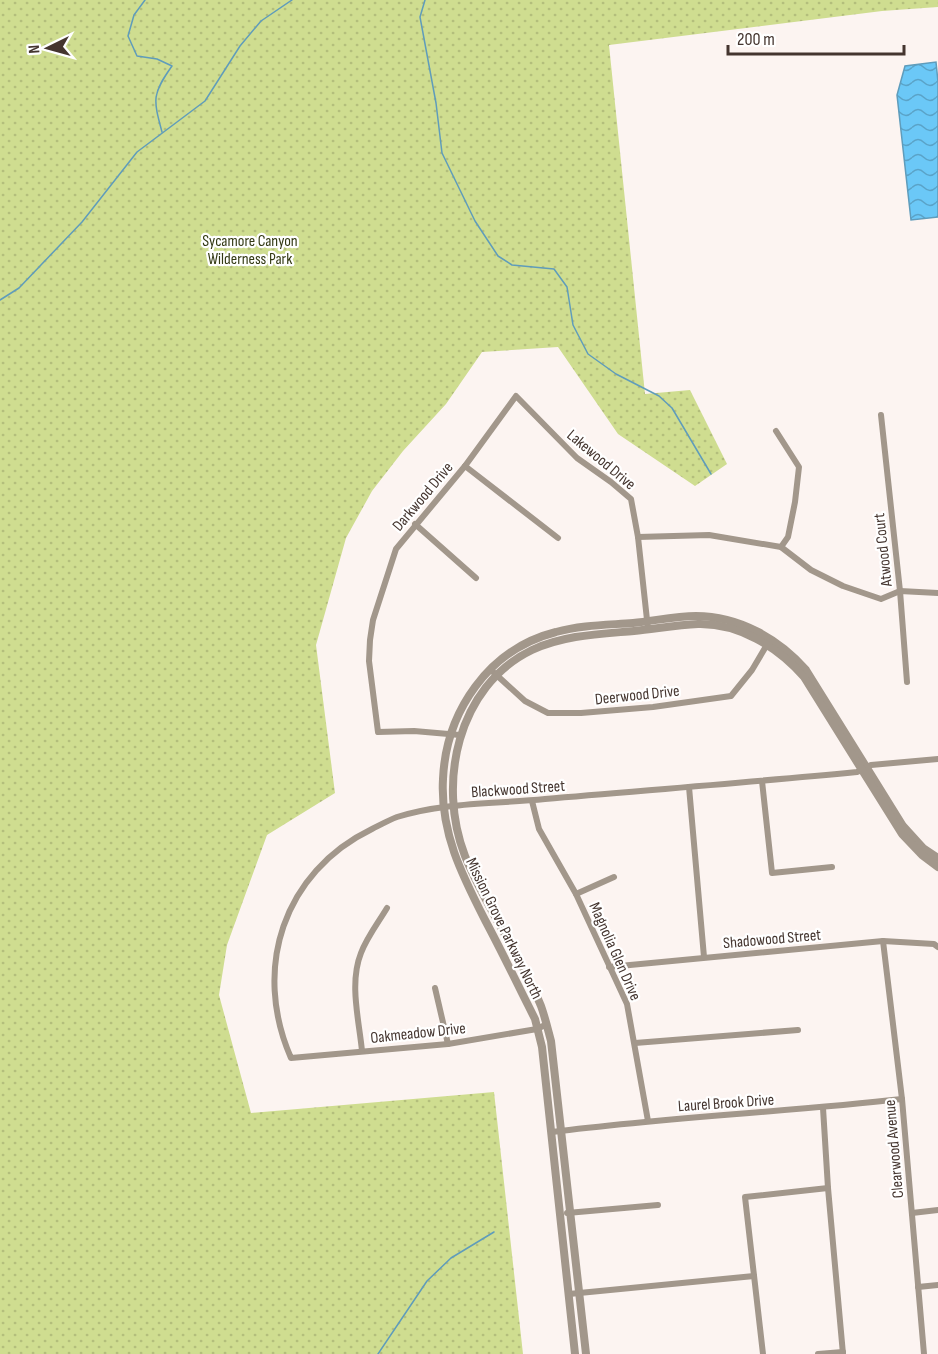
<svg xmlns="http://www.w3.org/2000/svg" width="938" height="1354" font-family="'Sofia Sans Condensed',sans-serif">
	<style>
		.park { fill: url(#park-dots) }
		.water { fill: url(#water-waves); stroke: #5f9cbb; stroke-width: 1.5 }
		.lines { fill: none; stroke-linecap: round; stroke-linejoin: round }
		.stream { stroke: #5f9cbb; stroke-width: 1.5 }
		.minor { stroke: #a2978b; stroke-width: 6 }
		.tertiary { stroke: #a2978b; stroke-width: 8 }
		.labels { text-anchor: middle; stroke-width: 4.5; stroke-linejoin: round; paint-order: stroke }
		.park-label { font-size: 16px; fill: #333914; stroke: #fff }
		.street-label { font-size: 16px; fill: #44352f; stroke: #fff }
	</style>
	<defs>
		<pattern id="park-dots" width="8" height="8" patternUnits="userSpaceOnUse" patternTransform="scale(1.5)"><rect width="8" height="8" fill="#cfdd90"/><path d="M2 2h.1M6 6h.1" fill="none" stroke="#b3be7c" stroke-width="1.8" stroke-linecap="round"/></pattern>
		<pattern id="water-waves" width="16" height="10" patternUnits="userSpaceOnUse" patternTransform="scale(1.5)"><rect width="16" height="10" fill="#6bc8f7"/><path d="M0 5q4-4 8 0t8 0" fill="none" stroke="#5aa3c8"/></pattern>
	</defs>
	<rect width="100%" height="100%" fill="#fcf4f1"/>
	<!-- park -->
	<polygon class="park" points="0,0 938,0 938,7 882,11 609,45 645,394 690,390 727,464 695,486 618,434 558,347 482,352 446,404 403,451 372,491 346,538 316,645 335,793 267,835 227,945 219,995 251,1113 494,1092 523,1354 0,1354"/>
	<!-- water -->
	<polygon class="water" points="936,62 938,82 938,217 911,220 897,95 905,66"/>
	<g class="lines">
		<!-- stream -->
		<g class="stream">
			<path d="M145 0 134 15 128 36 137 56 157 59 172 66C152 94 153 99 162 132"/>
			<polyline points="425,0 420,17 436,103 442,153 475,221 498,256 512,265 554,269 567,287 573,325 588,354 616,374 659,396 672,408 711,474"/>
			<polyline points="0,300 19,288 82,222 137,152 205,101 240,46 261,21 292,0"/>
			<polyline points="378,1354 427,1281 451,1258 494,1232"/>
		</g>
		<!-- minor -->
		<g class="minor">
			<polyline points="881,415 900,591 907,682"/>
			<polyline points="776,431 799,467 795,502 788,537 781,547"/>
			<polyline points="465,466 558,538"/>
			<polyline points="415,524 476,578"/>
			<polyline points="638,537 709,535 781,547 811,570 843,586 881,599 900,591 938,593"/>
			<polyline points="491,670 525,701 548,713 581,713 653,707 731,696 752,670 768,643"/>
			<polyline points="460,735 414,731 378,732 369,661 370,640 373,620 396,549 465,466 516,396 577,458 611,482 631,499 638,537 648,629"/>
			<polyline points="762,781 772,873 832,867"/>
			<polyline points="689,787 704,957"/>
			<polyline points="532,801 539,829 576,894 627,1004 648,1121"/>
			<polyline points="576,894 614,877"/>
			<polyline points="883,941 902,1099 924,1354"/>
			<polyline points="609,967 883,941 934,944 938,947"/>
			<polyline points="435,988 448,1044"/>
			<path d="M545 1025 537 1029 448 1044 291 1058C252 969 283 872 372 829 380 825 389 820 397 817 444 802 496 804 545 799 649 790 753 782 857 772L871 765 938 759"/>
			<polyline points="635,1043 798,1030"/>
			<path d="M362 1051C359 1020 349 983 361 953 367 937 378 923 387 908"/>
			<polyline points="823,1108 828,1188 843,1354"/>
			<path d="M552 1132C668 1117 786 1112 902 1099"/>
			<polyline points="567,1213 658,1205"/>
			<polyline points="912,1213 938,1210"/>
			<polyline points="918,1287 938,1285"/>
			<polyline points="569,1294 754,1276"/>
			<polyline points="763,1354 745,1197 828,1188"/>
			<polyline points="818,1354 843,1352"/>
		</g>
		<!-- tertiary -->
		<g class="tertiary">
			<path d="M575 1354 542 1047 535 1019 528 1005C514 977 500 948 485 920 462 875 440 832 443 779 446 711 489 649 556 632 581 625 607 625 633 623 654 621 675 616 696 616 739 616 779 639 806 670L903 826 923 848 938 858"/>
			<path d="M586 1354 551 1041C548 1030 545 1017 541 1006 520 954 486 908 465 856 437 784 457 686 532 650 564 635 600 634 634 631 655 629 676 625 698 624 739 623 778 647 804 677L902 834 922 855 938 867"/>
		</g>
	</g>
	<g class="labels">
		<!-- park labels -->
		<g class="park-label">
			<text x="250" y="246">Sycamore Canyon<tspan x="250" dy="18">Wilderness Park</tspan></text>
		</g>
		<!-- street labels -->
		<g class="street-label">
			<text transform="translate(602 459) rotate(40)" y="6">Lakewood Drive</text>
			<text transform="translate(422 496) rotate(-50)" y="6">Darkwood Drive</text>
			<text transform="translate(882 550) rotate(-96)" y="6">Atwood Court</text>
			<text transform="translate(637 694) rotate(-6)" y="6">Deerwood Drive</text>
			<text transform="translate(518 788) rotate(-4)" y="6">Blackwood Street</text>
			<text transform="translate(505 928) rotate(64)" y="6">Mission Grove Parkway North</text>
			<text transform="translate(772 938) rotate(-5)" y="6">Shadowood Street</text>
			<text transform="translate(616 951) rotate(66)" y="6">Magnolia Glen Drive</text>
			<text transform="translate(418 1032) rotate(-6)" y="6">Oakmeadow Drive</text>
			<text transform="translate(726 1102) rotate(-4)" y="6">Laurel Brook Drive</text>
			<text transform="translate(893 1149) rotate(-95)" y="6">Clearwood Avenue</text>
		</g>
	</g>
	<!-- north arrow -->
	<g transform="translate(48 48) rotate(265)" stroke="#ffffff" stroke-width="4.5" paint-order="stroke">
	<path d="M0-4.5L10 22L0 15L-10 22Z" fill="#44352f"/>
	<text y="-9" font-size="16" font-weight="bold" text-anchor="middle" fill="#44352f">N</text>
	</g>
	<!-- scale -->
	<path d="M728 45v9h176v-9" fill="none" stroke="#44352f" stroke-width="3"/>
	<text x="737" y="45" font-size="18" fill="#44352f" stroke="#ffffff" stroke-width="4.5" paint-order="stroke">200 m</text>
</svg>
